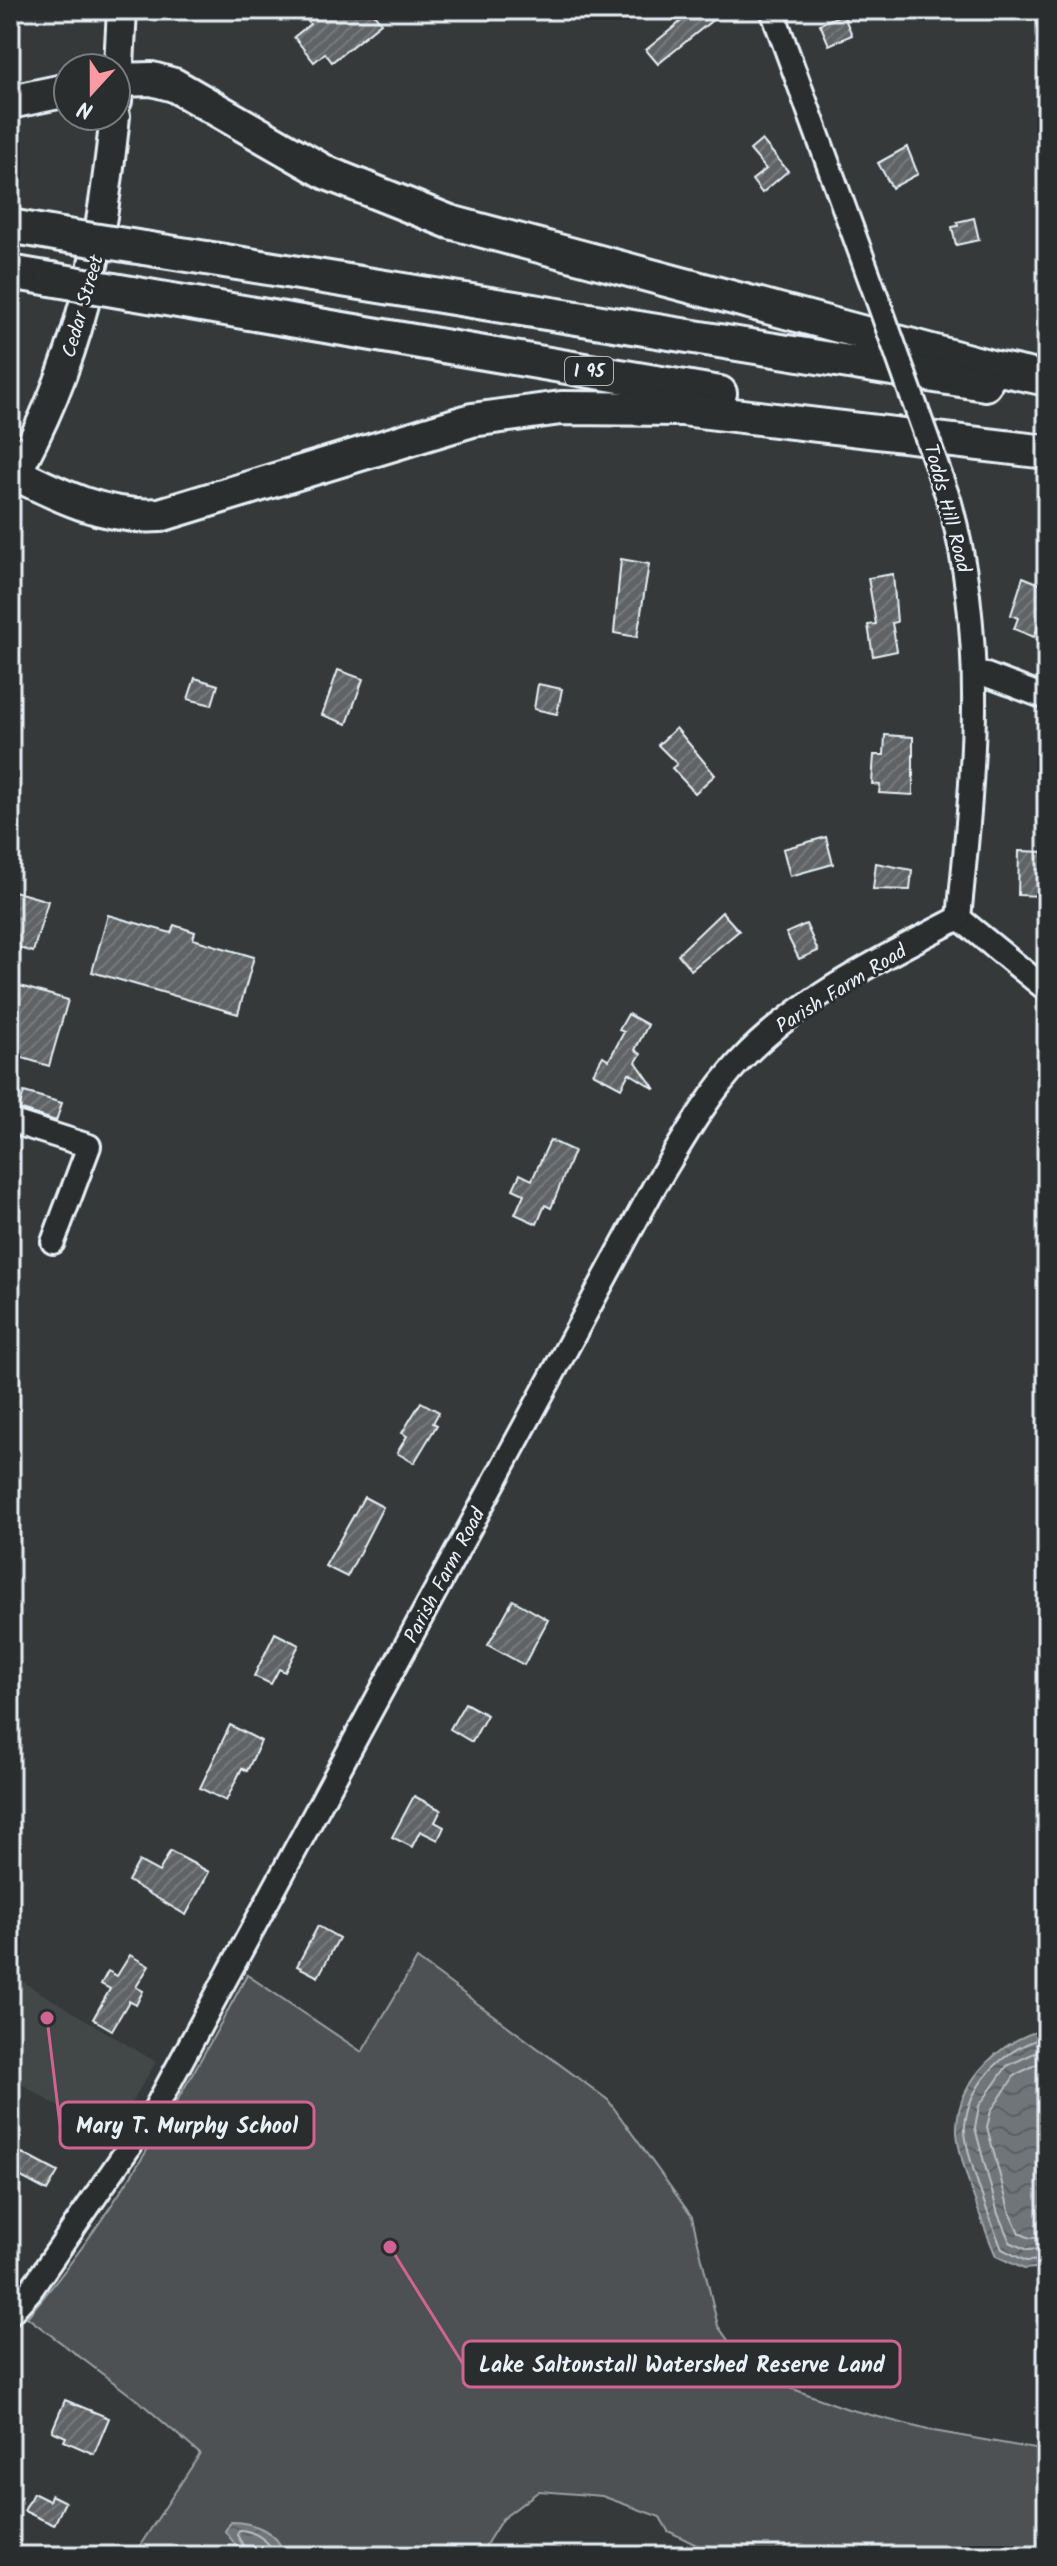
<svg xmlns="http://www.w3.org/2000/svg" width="1057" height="2566" font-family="Kalam,sans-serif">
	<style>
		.built { fill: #424647 }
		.green { fill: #4d5152; stroke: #9aa1a5; stroke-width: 2 }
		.water { fill: url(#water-waves); stroke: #a0a7ac; stroke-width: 2 }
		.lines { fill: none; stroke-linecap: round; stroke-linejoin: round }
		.shore { stroke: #b8bfc5; stroke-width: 2 }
		.building { fill: url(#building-hatch); stroke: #e8f1f8; stroke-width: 2 }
		.minor-casing { stroke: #e8f1f8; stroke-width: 28 }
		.major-casing { stroke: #e8f1f8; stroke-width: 34 }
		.highway-casing { stroke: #e8f1f8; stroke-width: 38 }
		.minor { stroke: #2a2d2e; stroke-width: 22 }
		.major { stroke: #2a2d2e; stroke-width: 28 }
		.highway { stroke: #2a2d2e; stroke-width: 32 }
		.minor-bridge-casing { stroke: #e8f1f8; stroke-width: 28; stroke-linecap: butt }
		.highway-bridge-casing { stroke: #e8f1f8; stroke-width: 38; stroke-linecap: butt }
		.minor-bridge { stroke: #2a2d2e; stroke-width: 22 }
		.highway-bridge { stroke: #2a2d2e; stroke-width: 32 }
		.labels { text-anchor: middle; stroke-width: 6; stroke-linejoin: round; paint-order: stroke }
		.shield { fill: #2a2d2e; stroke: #afb6bb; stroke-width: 2 }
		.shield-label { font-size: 18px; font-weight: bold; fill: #e8f1f8 }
		.street-label { font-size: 20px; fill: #e8f1f8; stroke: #2a2d2e }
		.leader { fill: none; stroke: #cf6492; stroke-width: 3 }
		.callout-dot { fill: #cf6492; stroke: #2a2d2e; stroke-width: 3 }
		.callout { fill: #2a2d2e; stroke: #cf6492; stroke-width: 3 }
		.callout-label { font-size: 22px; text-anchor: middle; font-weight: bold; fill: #e8f1f8 }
	</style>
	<defs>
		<pattern id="water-waves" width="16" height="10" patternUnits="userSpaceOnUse" patternTransform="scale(2)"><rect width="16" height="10" fill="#707579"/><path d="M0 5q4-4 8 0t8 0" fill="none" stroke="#5b5e62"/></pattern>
		<pattern id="building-hatch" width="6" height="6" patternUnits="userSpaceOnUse" patternTransform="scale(2)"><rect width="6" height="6" fill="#5f6365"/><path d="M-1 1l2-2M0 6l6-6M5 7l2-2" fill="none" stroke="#767a7c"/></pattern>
	</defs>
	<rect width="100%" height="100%" fill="#35393a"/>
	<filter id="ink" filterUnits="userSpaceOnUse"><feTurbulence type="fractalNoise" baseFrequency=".0125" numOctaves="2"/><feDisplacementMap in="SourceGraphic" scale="16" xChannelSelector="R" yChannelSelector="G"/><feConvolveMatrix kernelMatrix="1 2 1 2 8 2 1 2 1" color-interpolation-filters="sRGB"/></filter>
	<g filter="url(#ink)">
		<!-- built -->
		<polygon class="built" points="10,1974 156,2062 110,2138 10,2077"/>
		<!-- green -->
		<path class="green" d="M417 1959 608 2100 692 2217 718 2326 752 2374 848 2409 928 2430 1047 2451V2556H719L668 2531 660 2517 602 2496 539 2491 502 2519 479 2556H133L200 2454 141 2403 27 2317C113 2217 185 2091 247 1975L362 2052Z"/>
		<!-- water -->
		<g class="water">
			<path d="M1047 2029V2267L1024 2269 996 2256C985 2230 955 2152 957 2126 959 2079 1003 2038 1047 2029Z"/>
			<path d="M231 2522C253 2522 280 2532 284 2556H244L225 2531Z"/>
		</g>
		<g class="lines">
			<!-- shore -->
			<g class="shore">
				<path d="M1047 2037C1007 2046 968 2083 965 2126 963 2149 992 2225 1002 2249L1026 2261 1047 2260"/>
				<polyline points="1047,2047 1007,2066 979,2106 975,2128 998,2214 1010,2242 1027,2250 1047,2249"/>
				<polyline points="1047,2059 1015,2075 991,2111 987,2127 1009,2210 1019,2233 1030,2238 1047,2237"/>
				<path d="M249 2556 237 2535 239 2530C254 2530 271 2542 276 2556"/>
			</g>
		</g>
		<!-- building -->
		<g class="building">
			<polygon points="299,10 371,10 381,23 332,62 325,53 314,62 294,37 310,24"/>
			<polygon points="695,10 725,10 658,64 646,50"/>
			<polygon points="843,14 852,35 829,45 820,24"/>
			<polygon points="762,140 788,171 762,193 752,180 766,169 750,150"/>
			<polygon points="907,147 918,174 892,188 878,163"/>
			<polygon points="974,218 979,240 956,245 952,227 958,226 957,222"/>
			<polygon points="621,559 649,564 637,637 614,633"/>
			<polygon points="893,574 897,622 892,623 897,651 873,656 868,625 876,624 868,578"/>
			<polygon points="1023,577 1047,587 1047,607 1034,637 1014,629 1018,618 1011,615"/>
			<polygon points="338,670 363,679 347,724 322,715"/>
			<polygon points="195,678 218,685 212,705 188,699"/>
			<polygon points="538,684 562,689 557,714 534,709"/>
			<polygon points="676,728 715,775 695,793 672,768 677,764 658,745"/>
			<polygon points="885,735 913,737 913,795 879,793 880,785 872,784 874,755 884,755"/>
			<polygon points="826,837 833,864 790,876 783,849"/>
			<polygon points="1019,851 1047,852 1043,896 1018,895"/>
			<polygon points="876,863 912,870 910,890 873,889"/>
			<polygon points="10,890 48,901 33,952 10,945"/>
			<polygon points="722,912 739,931 691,970 678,954"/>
			<polygon points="108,915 171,933 174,925 195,932 193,939 254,957 238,1014 92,972"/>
			<polygon points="806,924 818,951 799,959 786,933"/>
			<polygon points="10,983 68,1000 49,1066 10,1054"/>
			<polygon points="628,1014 648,1025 635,1050 641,1054 636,1062 655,1089 629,1073 621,1088 593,1073 603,1056 609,1060 624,1032 619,1030"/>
			<polygon points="24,1092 62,1103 56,1121 19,1109"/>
			<polygon points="550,1140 574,1151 551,1208 545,1205 537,1224 515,1214 524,1194 513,1189 520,1174 532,1180"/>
			<polygon points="421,1402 439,1412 433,1423 437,1425 414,1463 397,1453 407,1436 402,1433"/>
			<polygon points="364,1497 383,1507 347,1577 325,1566"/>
			<polygon points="513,1600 548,1620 524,1665 488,1645"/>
			<polygon points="275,1633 299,1645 285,1672 279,1669 271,1684 254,1676"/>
			<polygon points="465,1703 487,1715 472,1742 450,1729"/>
			<polygon points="230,1725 261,1741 247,1771 242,1768 226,1801 200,1788"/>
			<polygon points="414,1796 441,1810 435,1822 444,1827 438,1840 420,1831 412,1847 392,1837"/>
			<polygon points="170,1851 209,1872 186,1915 128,1881 139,1861 159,1872"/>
			<polygon points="318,1926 339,1938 318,1977 297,1966"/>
			<polygon points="130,1955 149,1966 136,1987 143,1991 136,2005 129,2001 112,2030 93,2019 110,1989 101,1984 108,1971 117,1976"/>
			<polygon points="22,2153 58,2172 47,2191 12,2172"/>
			<polygon points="65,2400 109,2418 94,2454 64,2441 66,2437 52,2431"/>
			<polygon points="33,2493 49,2501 51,2495 65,2502 54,2525 24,2511"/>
		</g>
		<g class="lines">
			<!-- minor casing -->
			<g class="minor-casing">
				<g id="minor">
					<polyline points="772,10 877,298"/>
					<path d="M950 503C988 642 973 777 959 918"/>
					<polyline points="976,671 1047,698"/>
					<polyline points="959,918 1047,990"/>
					<polyline points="10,1121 89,1146 53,1242"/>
					<path d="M10 2313 30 2291 154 2111 654 1187C680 1145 706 1097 740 1061 798 999 884 957 959 918"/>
				</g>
			</g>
			<!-- major casing -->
			<g class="major-casing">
				<g id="major">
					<polyline points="117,101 122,10"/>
					<path d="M10 484C81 360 100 255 115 116"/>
				</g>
			</g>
			<!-- highway casing -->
			<g class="highway-casing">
				<g id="highway">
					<polyline points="116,80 152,79 174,85 327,173 450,222 995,368 1047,379"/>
					<polyline points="10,102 68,90"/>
					<polyline points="10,226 61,235"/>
					<polyline points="144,248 985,384"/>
					<polyline points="10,272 51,279"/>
					<polyline points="131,293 720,393"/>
					<path d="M10 471C58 495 105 519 160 515L472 420 561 408 682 409 1047 452"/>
				</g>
			</g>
			<!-- minor -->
			<use href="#minor" class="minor"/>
			<!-- major -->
			<use href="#major" class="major"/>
			<!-- highway -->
			<use href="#highway" class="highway"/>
			<!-- minor-bridge casing -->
			<g class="minor-bridge-casing">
				<polyline id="minor-bridge" points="877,298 950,503"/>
			</g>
			<!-- highway-bridge casing -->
			<g class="highway-bridge-casing">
				<g id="highway-bridge">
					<polyline points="61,235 144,248"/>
					<polyline points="51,279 131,293"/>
				</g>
			</g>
			<!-- minor-bridge -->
			<use href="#minor-bridge" class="minor-bridge"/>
			<!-- highway-bridge -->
			<use href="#highway-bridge" class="highway-bridge"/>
		</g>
	</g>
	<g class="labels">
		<!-- shield labels -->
		<rect class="shield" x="565" y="357" width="48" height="28" rx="6"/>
		<g class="shield-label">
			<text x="589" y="377">I 95</text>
		</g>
		<!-- street labels -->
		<g class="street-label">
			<text transform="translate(82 306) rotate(-74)" y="7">Cedar Street</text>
			<text transform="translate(948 508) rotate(75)" y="7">Todds Hill Road</text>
			<text transform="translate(841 988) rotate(-32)" y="7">Parish Farm Road</text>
			<text transform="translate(444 1575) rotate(-62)" y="7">Parish Farm Road</text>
		</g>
	</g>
	<!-- callouts -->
	<path class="leader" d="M47 2018L60 2125M390 2247L463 2364"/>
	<g class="callout-dot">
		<circle cx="47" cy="2018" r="8"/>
		<circle cx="390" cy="2247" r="8"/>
	</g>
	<g class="callout">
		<rect x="60" y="2102" width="254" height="46" rx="8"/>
		<rect x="463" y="2341" width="437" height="46" rx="8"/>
	</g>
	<g class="callout-label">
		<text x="187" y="2133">Mary T. Murphy School</text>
		<text x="682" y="2372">Lake Saltonstall Watershed Reserve Land</text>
	</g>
	<!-- margin -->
	<rect width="1057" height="2566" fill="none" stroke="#2a2d2e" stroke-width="40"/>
	<rect x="20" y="20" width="1017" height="2526" fill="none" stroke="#e8f1f8" stroke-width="3" filter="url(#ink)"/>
	<!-- north arrow -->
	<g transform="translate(92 92) rotate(201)"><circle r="38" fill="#2a2d2e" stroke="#767b7f" stroke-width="2"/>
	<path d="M0-6L14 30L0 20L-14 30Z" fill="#ff9aa2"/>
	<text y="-12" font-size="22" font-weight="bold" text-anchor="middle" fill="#e8f1f8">N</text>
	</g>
</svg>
